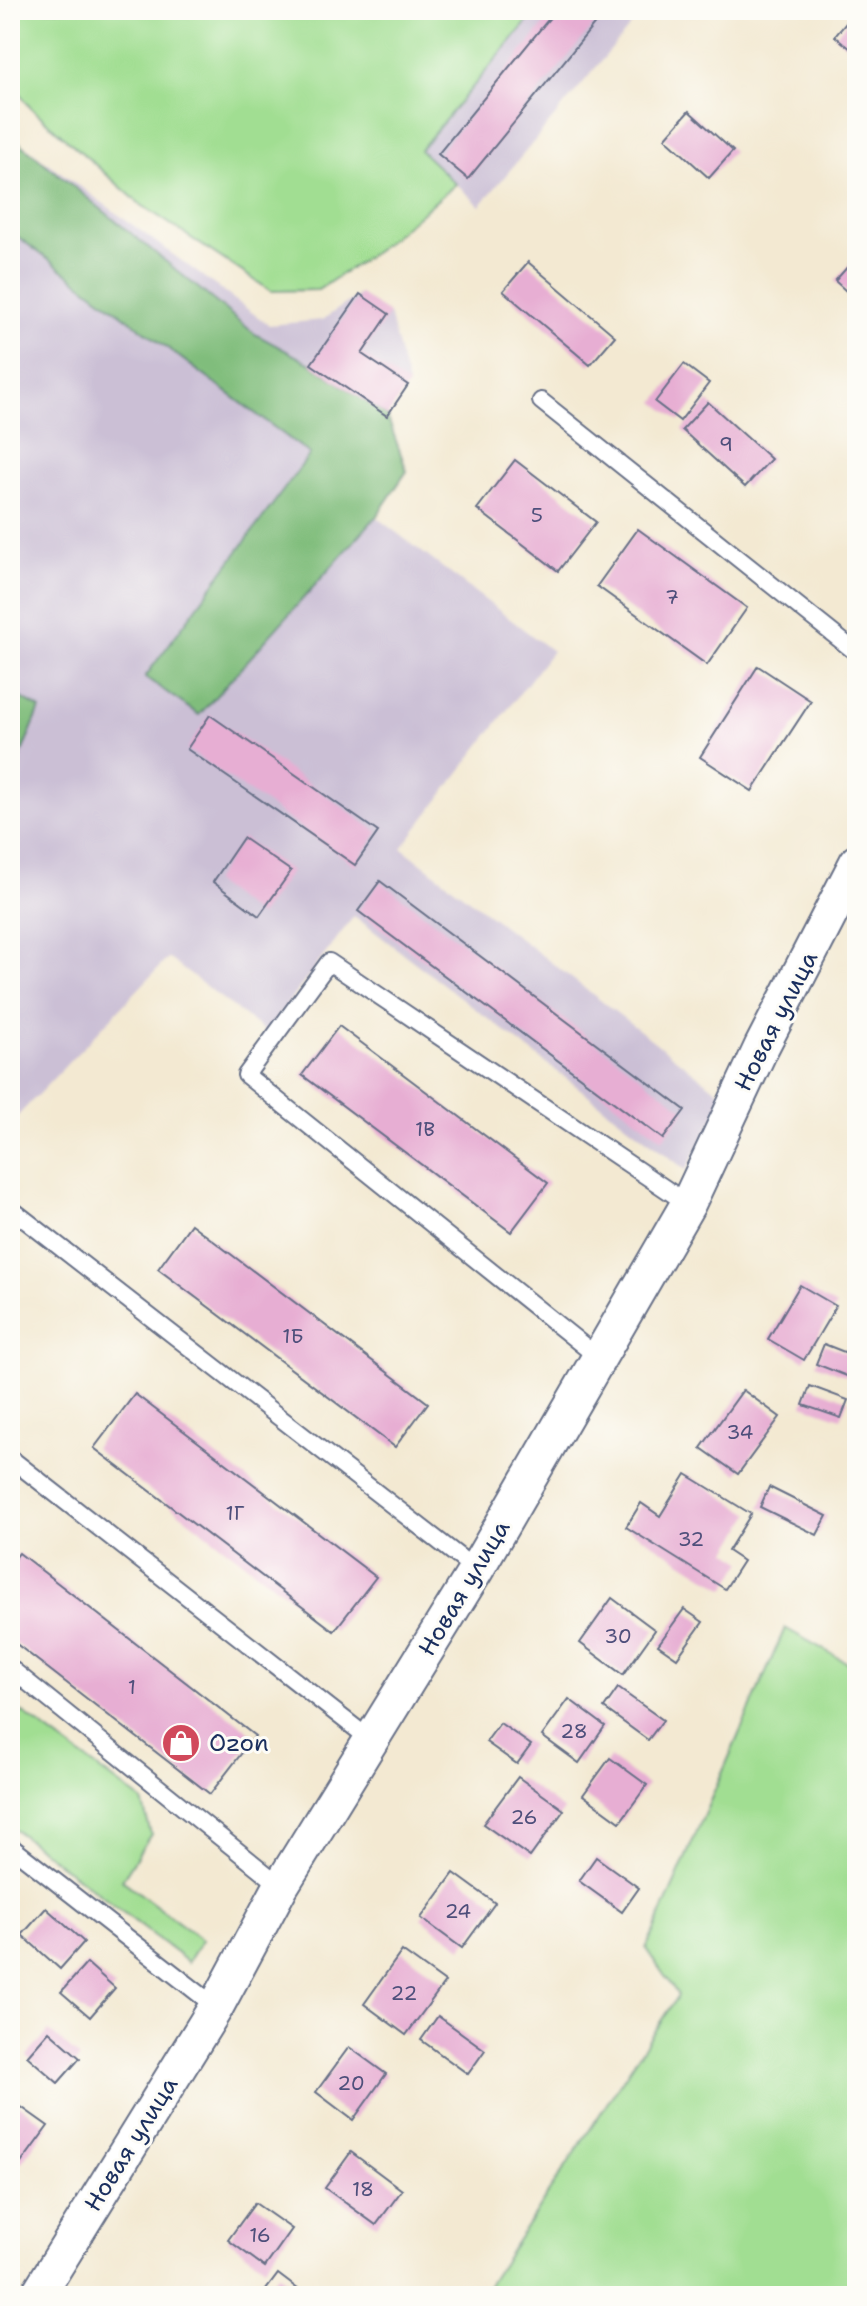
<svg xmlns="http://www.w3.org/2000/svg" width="867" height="2306" font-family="'Shantell Sans',sans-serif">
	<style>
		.industrial { fill: #cbbfd5 }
		.green { fill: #a1de92; stroke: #5e8678; stroke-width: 2 }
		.forest { fill: #80bd7c; stroke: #4e766d; stroke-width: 2 }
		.building { fill: #e7aed3 }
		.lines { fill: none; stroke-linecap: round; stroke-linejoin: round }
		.service-casing { stroke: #677087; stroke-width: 20 }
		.minor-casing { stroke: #677087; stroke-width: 38 }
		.service { stroke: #fff; stroke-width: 16 }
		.minor { stroke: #fff; stroke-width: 34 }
		.labels { text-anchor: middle; stroke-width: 6; stroke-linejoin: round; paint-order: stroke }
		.number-label { font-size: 20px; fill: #4e4f7b }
		.street-label { font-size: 24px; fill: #1b2f5e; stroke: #fdfcf7 }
		.poi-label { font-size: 24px; fill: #1b2f5e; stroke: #fdfcf7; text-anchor: start }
	</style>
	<rect width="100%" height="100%" fill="#fdfcf7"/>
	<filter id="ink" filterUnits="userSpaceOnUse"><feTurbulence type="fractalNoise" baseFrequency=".0125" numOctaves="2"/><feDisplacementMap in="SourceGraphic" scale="16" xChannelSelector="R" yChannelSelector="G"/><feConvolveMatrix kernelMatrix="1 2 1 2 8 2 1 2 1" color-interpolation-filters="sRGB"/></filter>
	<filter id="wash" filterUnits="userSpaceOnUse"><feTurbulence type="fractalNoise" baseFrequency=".006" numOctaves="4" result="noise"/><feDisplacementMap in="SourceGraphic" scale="32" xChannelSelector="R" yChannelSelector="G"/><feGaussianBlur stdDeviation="1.8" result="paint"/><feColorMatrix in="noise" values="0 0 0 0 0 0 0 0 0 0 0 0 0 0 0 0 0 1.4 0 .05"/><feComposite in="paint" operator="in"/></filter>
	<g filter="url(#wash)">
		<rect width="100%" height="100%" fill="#f3e9d2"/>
		<!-- industrial -->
		<g class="industrial">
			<polygon points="537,10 644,10 480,206 420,150"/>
			<polygon points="10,135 269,325 322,320 360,294 389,314 408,385 387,416 407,471 376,517 552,651 402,848 725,1096 686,1170 354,916 266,1032 168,958 10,1124"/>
		</g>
		<!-- green -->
		<g class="green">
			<polygon points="10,10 537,10 420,150 456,184 376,251 318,290 271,291 140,204 30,107 10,79"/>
			<polygon points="785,1628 857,1668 857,2296 481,2296 678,1995 646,1949"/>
			<polygon points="10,1703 142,1801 151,1834 122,1880 202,1940 188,1962 10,1826"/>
		</g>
		<!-- forest -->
		<g class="forest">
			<polygon points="10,135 255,334 311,364 387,416 407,471 376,517 199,715 145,677 310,454 10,231"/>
			<polygon points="10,691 40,709 17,764 10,760"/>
		</g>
		<g id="blocks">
			<!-- building -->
			<g class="building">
				<polygon points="556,10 606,10 468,179 438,154"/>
				<polygon points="857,10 857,54 835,36"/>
				<polygon points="689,111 733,151 709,178 665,138"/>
				<polygon points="857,256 857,301 835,281"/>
				<polygon points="528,262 615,336 590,365 503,291"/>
				<polygon points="360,294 389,314 362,354 408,385 387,416 311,364"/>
				<polygon points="684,364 709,383 680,421 655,402"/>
				<polygon points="708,402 771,459 745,487 682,430"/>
				<polygon points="515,460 596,522 558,571 477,509"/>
				<polygon points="638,529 747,608 707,665 597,586"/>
				<polygon points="758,666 811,701 752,791 700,757"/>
				<polygon points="210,715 378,832 355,865 187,749"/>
				<polygon points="243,838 291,871 259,916 213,882"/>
				<polygon points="380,881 685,1110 663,1139 358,911"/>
				<polygon points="339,1026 548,1183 511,1232 302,1075"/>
				<polygon points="191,1224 428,1403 395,1447 158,1269"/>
				<polygon points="800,1285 836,1306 804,1360 768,1339"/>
				<polygon points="824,1344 857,1357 857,1380 816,1364"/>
				<polygon points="810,1386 848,1400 841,1418 803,1405"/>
				<polygon points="743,1390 780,1417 738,1474 701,1448"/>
				<polygon points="135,1394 376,1577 334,1631 94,1448"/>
				<polygon points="686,1474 751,1514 728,1551 743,1561 725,1589 626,1527 641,1503 660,1516"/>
				<polygon points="769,1487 827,1516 817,1535 760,1507"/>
				<polygon points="19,1553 255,1736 210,1794 10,1639 10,1565"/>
				<polygon points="612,1598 655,1630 623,1675 580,1643"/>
				<polygon points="684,1609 703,1622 677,1658 658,1645"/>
				<polygon points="618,1688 663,1720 648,1740 604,1708"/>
				<polygon points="569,1699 605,1726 579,1763 542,1736"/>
				<polygon points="500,1723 531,1745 517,1764 486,1742"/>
				<polygon points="610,1758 647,1785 620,1822 583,1795"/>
				<polygon points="518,1777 564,1810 530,1857 483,1824"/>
				<polygon points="596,1857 639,1888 622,1912 579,1881"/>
				<polygon points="454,1873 495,1903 462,1948 421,1918"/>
				<polygon points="46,1908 84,1942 60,1969 22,1935"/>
				<polygon points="402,1951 445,1982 406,2035 364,2004"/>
				<polygon points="87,1963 115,1988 90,2017 61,1992"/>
				<polygon points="438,2016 485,2050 468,2074 421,2040"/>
				<polygon points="49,2031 80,2058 58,2083 27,2056"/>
				<polygon points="349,2047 386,2074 353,2120 316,2092"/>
				<polygon points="10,2099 48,2126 21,2163 10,2155"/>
				<polygon points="351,2152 402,2190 376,2225 325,2188"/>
				<polygon points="255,2203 292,2229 265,2267 228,2240"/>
				<polygon points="278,2274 307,2296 265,2296 263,2294"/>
			</g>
		</g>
	</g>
	<g filter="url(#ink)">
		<use href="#blocks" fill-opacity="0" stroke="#677087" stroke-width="2"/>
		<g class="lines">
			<!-- service casing -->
			<g class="service-casing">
				<g id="service">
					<polyline points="541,401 857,653"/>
					<polyline points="15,1212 476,1570"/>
					<polyline points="599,1358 246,1075 329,962 688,1204"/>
					<polyline points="10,1458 372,1741"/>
					<polyline points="10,1668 281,1886"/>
					<polyline points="10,1846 216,2007"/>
				</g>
			</g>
			<!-- minor casing -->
			<g class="minor-casing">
				<polyline id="minor" points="37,2296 216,2007 281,1886 476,1570 688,1204 762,1046 857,862"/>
			</g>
			<!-- service -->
			<use href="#service" class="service"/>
			<!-- minor -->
			<use href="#minor" class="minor"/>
		</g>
	</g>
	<!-- icons -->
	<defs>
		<g id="shop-disc" transform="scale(2)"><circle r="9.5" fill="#d1495b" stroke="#fdfcf7"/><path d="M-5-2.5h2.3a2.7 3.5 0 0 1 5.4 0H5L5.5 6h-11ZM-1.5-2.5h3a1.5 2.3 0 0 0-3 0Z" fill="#fff"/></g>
	</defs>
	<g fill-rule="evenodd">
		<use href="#shop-disc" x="181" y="1743"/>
	</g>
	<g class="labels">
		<!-- number labels -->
		<g class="number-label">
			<text x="726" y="451">9</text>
			<text x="537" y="522">5</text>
			<text x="672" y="604">7</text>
			<text x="425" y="1136">1В</text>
			<text x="293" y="1343">1Б</text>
			<text x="740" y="1439">34</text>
			<text x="235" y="1520">1Г</text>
			<text x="691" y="1546">32</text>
			<text x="618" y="1643">30</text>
			<text x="132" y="1694">1</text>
			<text x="574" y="1738">28</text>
			<text x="524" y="1824">26</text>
			<text x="458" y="1918">24</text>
			<text x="404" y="2000">22</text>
			<text x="351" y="2090">20</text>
			<text x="363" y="2196">18</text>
			<text x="260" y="2242">16</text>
		</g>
		<!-- street labels -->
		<g class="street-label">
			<text transform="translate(776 1021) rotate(-63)" y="8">Новая улица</text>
			<text transform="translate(464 1588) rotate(-59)" y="8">Новая улица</text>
			<text transform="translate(131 2144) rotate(-58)" y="8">Новая улица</text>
		</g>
		<!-- poi labels -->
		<g class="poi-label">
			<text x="209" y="1751">Ozon</text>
		</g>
	</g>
	<!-- margin -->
	<rect width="867" height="2306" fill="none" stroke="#fdfcf7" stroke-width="40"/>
</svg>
